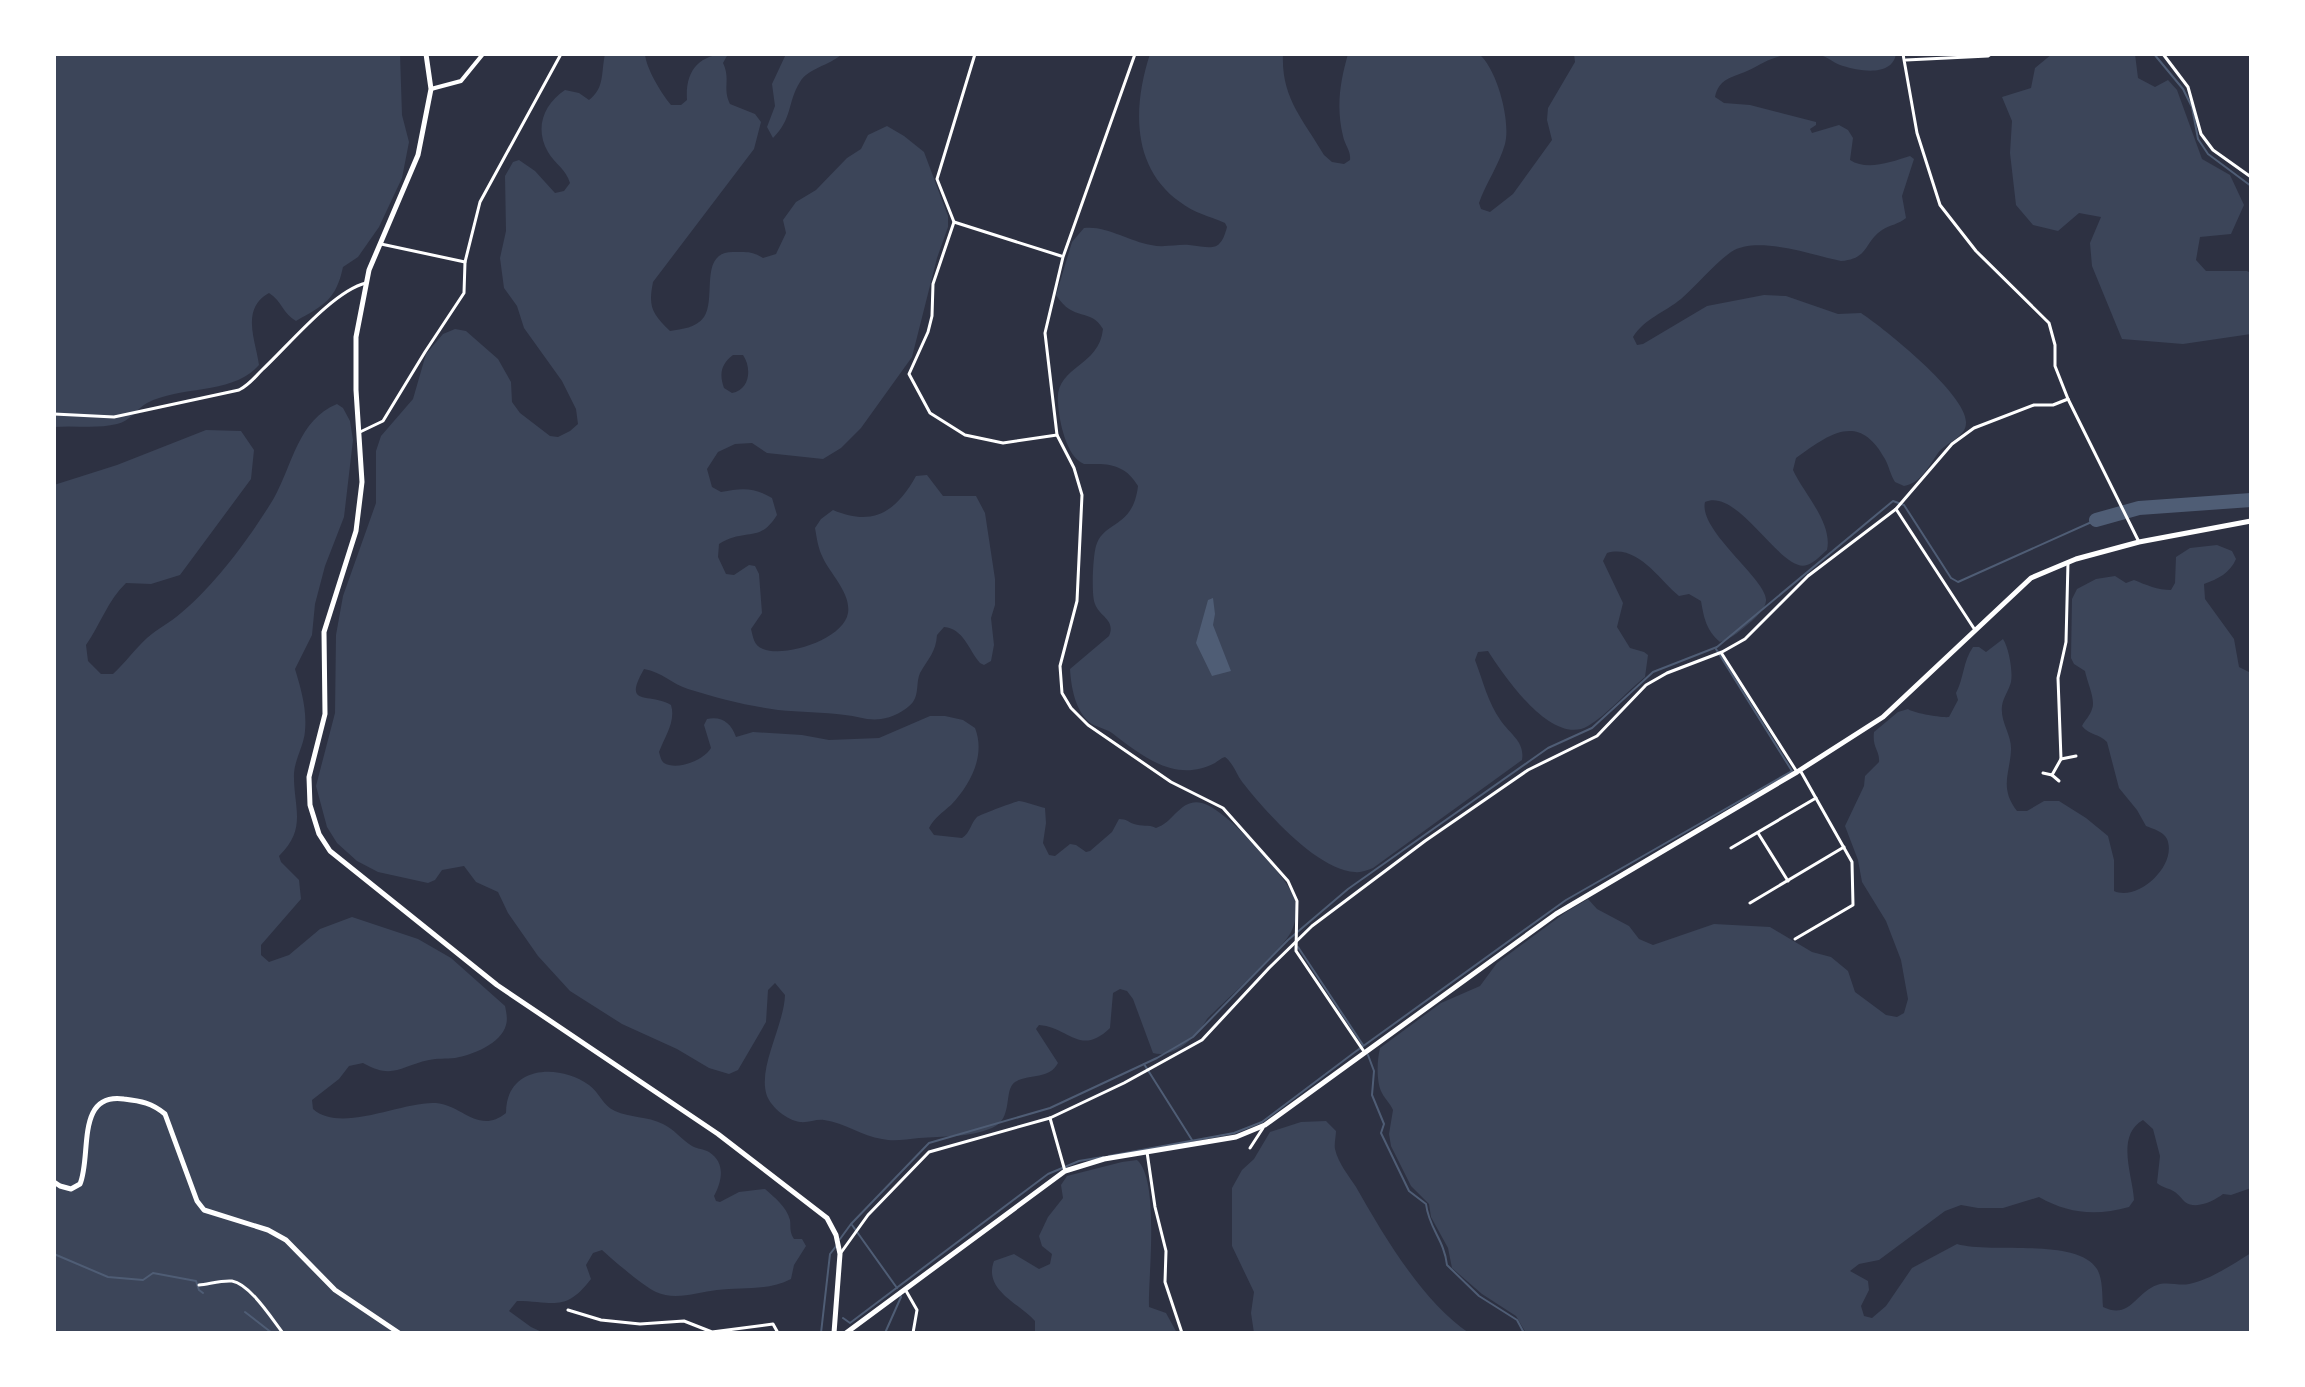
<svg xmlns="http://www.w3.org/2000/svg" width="2305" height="1387" font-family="Cabin,sans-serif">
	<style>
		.green { fill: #3c4559; fill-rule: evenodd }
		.water { fill: #4f5d75 }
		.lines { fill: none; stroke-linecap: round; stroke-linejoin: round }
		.stream { stroke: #4f5d75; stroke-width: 2 }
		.river { stroke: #4f5d75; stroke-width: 14 }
		.minor { stroke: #fff; stroke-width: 3 }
		.tertiary { stroke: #fff; stroke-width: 4 }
		.secondary { stroke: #fff; stroke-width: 5 }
	</style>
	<rect width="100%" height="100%" fill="#2d3142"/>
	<!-- green -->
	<g class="green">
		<path d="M54 54H400L402 115 409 142 402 178 379 227 358 257 343 267C336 300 324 305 296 321 283 314 282 301 269 293 240 309 256 341 259 365 233 395 181 385 147 403 136 409 131 421 117 424 97 429 74 425 54 427Z"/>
		<path d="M605 54H645C646 68 661 93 671 105H681L687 100C685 72 698 54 728 54L723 63C731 80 722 87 730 104L755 114 761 122 754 149 653 282C648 307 652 313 670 331 682 329 696 328 704 317 717 298 698 251 734 252 747 252 752 251 763 258L776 254 786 233 783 220 796 202 816 190 847 158 861 149 868 135 887 126 904 136 924 152 948 216V227L937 258 912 357 861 428 841 448 823 459 767 453 752 443 735 444 718 452 707 469 712 487 721 492C742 488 753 487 772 498L777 515C759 544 747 527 719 544L718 557 726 574 734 575 749 565 755 566 759 574 762 613 751 629C753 637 754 646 763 649 785 658 844 639 848 613 851 593 831 575 823 558 818 548 817 539 815 528L821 519 833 510C873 527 896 512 916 476L927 475 943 496H976L985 513 995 579V605L991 618 994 645 991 661 984 665 980 663C968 649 964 629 944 627L937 635C936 652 928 659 920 673 916 682 919 693 913 702 906 711 891 718 881 719 868 721 857 716 845 715 823 712 800 712 778 710 748 706 717 698 688 689 672 684 662 672 644 669 622 708 649 692 671 705 676 721 665 736 659 752 660 755 661 761 664 763 677 771 704 760 711 748L704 725 707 719C722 716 731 723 736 737L753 732 802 735 829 740 879 738 930 716H945L963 720 975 728C986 756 970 785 951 805 943 812 934 818 929 828L934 835 962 838C971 832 970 824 977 817 979 815 1016 801 1019 801 1027 802 1037 806 1045 808L1046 823 1043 843 1049 855 1055 856 1070 844 1076 845 1086 852 1090 851 1112 832 1119 819C1127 819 1128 822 1134 824 1142 827 1148 824 1156 828 1174 823 1180 798 1202 803 1225 808 1288 877 1295 900 1298 909 1296 921 1292 930 1285 948 1224 1001 1207 1019 1197 1036 1175 1059 1153 1053L1133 999 1127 991 1120 989 1113 993 1110 1028C1080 1057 1069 1027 1039 1025L1036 1029 1058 1063C1049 1080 1030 1073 1015 1082 1003 1090 1014 1119 992 1128 968 1138 943 1136 919 1138 906 1139 895 1142 882 1139 862 1136 845 1123 824 1120 816 1119 808 1123 800 1122 787 1120 772 1108 767 1096 757 1068 784 1026 785 995L775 983 768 990 766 1022 738 1070 729 1074 709 1068 677 1049 622 1024 570 991 538 956 508 913 498 892 476 882 464 866 442 870 435 880 428 883 378 872 357 861 337 843 327 827 316 786 335 713 336 635 343 596 376 503V451L381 436 413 399 426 354 443 334 455 329 466 331 498 359 511 382 512 402 520 413 550 436 558 437 570 431 578 424 576 409 562 381 524 328 517 306 504 288 500 258 506 231 505 176 513 162 519 160 535 171 555 193 564 191 570 183C566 169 555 164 548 152 534 128 544 104 565 90L579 93 589 100C605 88 601 72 605 54ZM733 355H743C752 368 750 390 732 393L724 388C719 374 721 364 733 355Z"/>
		<path d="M786 54H842C829 66 808 68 800 82 787 103 793 118 773 138L767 127 775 106 772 84Z"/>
		<path d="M1150 54H1283C1281 98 1303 119 1324 155L1332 162 1344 164 1350 160C1351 150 1345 146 1343 136 1336 107 1340 82 1348 54H1479C1497 69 1511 121 1505 144 1499 165 1486 183 1479 203L1481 209 1490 212 1513 194 1552 140 1547 120 1548 108 1575 62 1574 54H1896C1892 77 1860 71 1843 66 1835 64 1828 57 1820 55 1811 53 1797 54 1788 55 1772 56 1762 64 1747 71 1732 78 1719 78 1715 97L1724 103 1750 105 1816 122V125L1810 129 1812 133 1839 125 1848 130 1853 138 1850 160C1867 171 1891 162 1910 156L1914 159 1902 196 1906 218C1899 224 1890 225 1882 230 1864 242 1869 259 1841 261 1812 255 1757 235 1731 252 1713 265 1698 284 1681 299 1665 312 1644 319 1633 337L1637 345 1643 344 1707 306 1764 295 1786 296 1838 314 1861 313C1885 329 1966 394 1966 422 1967 437 1945 443 1938 453 1929 466 1921 483 1904 486L1895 482C1890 474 1889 466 1885 459 1859 411 1829 434 1796 458L1793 470C1804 494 1833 523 1827 550 1821 555 1814 563 1807 565 1781 574 1739 487 1705 502 1698 531 1769 581 1766 601 1765 609 1757 616 1752 621 1741 630 1733 638 1720 642 1706 630 1704 618 1701 601L1689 594 1679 596C1659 580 1638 544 1607 553L1603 561 1623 603 1617 627 1630 648 1644 652 1648 655 1645 677C1627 691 1607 715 1588 726 1552 747 1504 676 1488 651L1478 652 1475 660C1483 681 1488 703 1501 721 1511 735 1525 742 1522 760L1373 868C1367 870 1361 873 1355 872 1317 870 1266 812 1243 783 1236 774 1234 764 1225 757 1221 758 1218 761 1215 763 1175 784 1141 755 1112 733 1105 728 1095 727 1089 722 1075 710 1071 686 1070 669L1109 636C1116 620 1100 617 1095 604 1091 595 1093 556 1096 546 1104 520 1133 529 1138 486 1128 469 1115 464 1097 464 1095 464 1086 464 1084 464 1066 457 1059 420 1058 403 1054 366 1099 368 1103 329 1090 307 1074 323 1056 295L1072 242 1084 228C1105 225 1129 241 1151 245 1164 248 1177 244 1189 245 1211 247 1220 254 1227 227L1225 223C1209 216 1194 213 1180 202 1131 167 1133 106 1150 54Z"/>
		<polygon points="2052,54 2135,54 2138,78 2155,87 2168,80 2177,90 2202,159 2230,175 2244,205 2231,234 2200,237 2196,260 2206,271 2247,271 2251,273 2251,334 2183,344 2122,339 2092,266 2090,243 2101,217 2079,213 2058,231 2033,225 2016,205 2010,153 2012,121 2002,97 2031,88 2035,68"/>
		<path d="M337 404 343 408 350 421 353 440 344 517 325 566 315 604 312 635 295 669C301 689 307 709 305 731 304 745 295 759 294 773 293 807 308 828 279 856L281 862 299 880 301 899 261 945V955L269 962 289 955 320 929 352 917 418 939 451 958 505 1006C506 1011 508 1019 506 1025 501 1044 472 1055 455 1058 446 1059 437 1058 429 1060 400 1066 393 1080 363 1063L349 1066 339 1079 312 1100 313 1109C341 1134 402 1101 436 1103 462 1105 479 1135 506 1113 506 1066 558 1063 589 1085 599 1092 603 1106 615 1111 630 1118 647 1116 663 1124 674 1129 682 1140 692 1146 697 1149 704 1149 709 1152 726 1163 722 1181 714 1196L716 1201 720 1202 739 1192 765 1189C775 1198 786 1206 790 1220 791 1227 789 1231 794 1239H802L806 1246 794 1265 791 1279C768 1291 742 1287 717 1290 698 1292 675 1301 656 1292 643 1286 613 1260 602 1250L593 1253 586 1265 591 1279C565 1313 554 1301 517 1301L509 1311 531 1327 544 1333H54V485L117 465 206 430 241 431 254 450 251 479 180 575 151 584 126 583C108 600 100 625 86 645L88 661 101 674H113C125 663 135 649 147 638 157 629 171 622 181 613 216 584 251 536 274 498 293 464 298 420 337 404Z"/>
		<path d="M2217 545 2232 551 2236 559C2230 573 2218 579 2204 584L2205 599 2234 639 2239 667 2251 673V1188L2231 1195 2223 1194C2214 1201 2196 1210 2185 1202 2183 1200 2178 1194 2175 1192 2169 1188 2163 1188 2157 1183L2160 1156 2153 1129 2143 1120C2115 1136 2133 1176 2134 1200L2129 1207C2096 1216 2069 1214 2039 1197L2003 1208H1978L1961 1205 1945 1211 1879 1260 1859 1264 1850 1271 1868 1281 1869 1290 1861 1306 1864 1316 1872 1318 1886 1306 1912 1268 1957 1244C1991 1254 2077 1237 2097 1269 2103 1279 2102 1295 2103 1307 2130 1320 2135 1293 2157 1285 2166 1281 2179 1286 2189 1284 2210 1280 2233 1264 2251 1253V1333H1526L1516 1316 1482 1294 1452 1268 1448 1248 1431 1217 1429 1204 1411 1186 1391 1146 1389 1134 1393 1110C1390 1103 1385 1099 1382 1093 1376 1082 1377 1060 1380 1048L1441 1003 1480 986 1497 963 1566 912 1588 899 1597 909 1629 926 1639 939 1653 945 1714 924 1770 927 1812 952 1831 957 1848 971 1855 992 1886 1015 1897 1017 1904 1013 1908 999 1901 960 1886 921 1862 882 1858 860 1845 826 1864 786 1865 776 1879 762C1880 750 1872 748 1874 732L1898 712 1908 709C1913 713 1942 718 1949 717L1958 700 1956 693C1964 678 1963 661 1973 647H1979L1986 652 2003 639C2009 648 2013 672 2011 682 2009 690 2003 698 2002 706 2000 722 2012 735 2011 750 2010 773 1999 788 2017 811H2027L2044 801H2059L2086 818 2108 836 2114 860V891C2138 902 2178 865 2167 839 2163 831 2153 829 2146 826L2137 810 2119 788 2107 742C2100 734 2089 735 2082 726 2085 720 2090 716 2092 709 2096 700 2087 682 2085 671L2074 664 2071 658 2072 599 2077 589 2096 579 2115 576 2126 583 2134 580C2146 585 2158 590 2171 590L2175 583 2176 557 2190 548Z"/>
		<path d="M1326 1121 1336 1131C1336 1136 1334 1144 1335 1149 1338 1163 1349 1176 1356 1187 1384 1236 1422 1301 1469 1333H1254L1251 1313 1254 1292 1232 1246V1188L1242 1170 1254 1159 1270 1132 1301 1122Z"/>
		<path d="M1137 1160C1160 1180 1148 1276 1149 1307L1166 1313 1177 1333H1035V1321C1019 1303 983 1290 994 1261L1014 1254 1039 1269 1050 1264 1052 1254 1042 1246 1039 1236 1048 1217 1063 1198 1061 1185 1067 1176 1122 1162Z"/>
	</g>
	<!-- water -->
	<polygon class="water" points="1213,598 1215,614 1213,625 1231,671 1212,676 1196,643 1208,600"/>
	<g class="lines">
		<!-- stream -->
		<g class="stream">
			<polyline points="2154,54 2183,89 2192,107 2198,139 2208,154 2251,186"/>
			<polyline points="1298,947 1363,1045"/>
			<path d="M1368 1055 1374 1071 1372 1095 1384 1124 1381 1133 1409 1191 1426 1204C1429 1229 1444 1239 1447 1265L1479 1296 1517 1320 1524 1333"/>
			<polyline points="1144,1064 1192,1140"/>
			<polyline points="1109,1156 1234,1133 1262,1122 1355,1052 1566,900 1792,771 1716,649"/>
			<polyline points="852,1225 897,1288"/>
			<polyline points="840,1239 851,1224 929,1143 1050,1108 1157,1058 1193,1037 1288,940 1348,889 1548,748 1592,728 1653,672 1717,647 1893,501 1904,505 1951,578 1958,582 2096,520"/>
			<polyline points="54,1254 108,1277 143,1280 153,1273 196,1281 199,1290 203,1293"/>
			<polyline points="245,1312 272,1333"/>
			<polyline points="843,1318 850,1323 1048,1174 1079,1161 1103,1157"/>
			<polyline points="821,1333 830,1254 837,1245"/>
			<polyline points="885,1333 901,1297 900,1294"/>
		</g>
		<!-- river -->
		<polyline class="river" points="2096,520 2139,508 2251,500"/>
		<!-- minor -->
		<g class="minor">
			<polyline points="975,54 937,179 954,222 933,284 932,316 928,332 909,374 930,413 965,435 1003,443 1057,435"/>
			<polyline points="1135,54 1063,257 1045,333 1057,435 1074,468 1082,495 1077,601 1060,666 1062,693 1071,708 1088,725 1171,782 1223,808 1288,881 1297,901 1296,951 1365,1053"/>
			<polyline points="1903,54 1917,133 1940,205 1976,251 2049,323 2055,345 2055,366 2068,399 2139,542"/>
			<polyline points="2163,54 2188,87 2201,134 2213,150 2251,177"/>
			<polyline points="1906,60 1988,56 1991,54"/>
			<polyline points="954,222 1061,256"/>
			<polyline points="381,244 465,262"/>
			<path d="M54 414 114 417 239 390C249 385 254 378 262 370 288 346 333 291 366 283"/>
			<polyline points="360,432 383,421 425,352 464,293 465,262 480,202 561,54"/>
			<polyline points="1896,509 1975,630"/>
			<polyline points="1722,654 1797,772"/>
			<polyline points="2061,759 2076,756"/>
			<polyline points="2043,773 2052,775 2061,759 2058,678 2066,642 2068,562"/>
			<polyline points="2052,775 2059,781"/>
			<polyline points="1758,833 1788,881"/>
			<polyline points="1731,848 1816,798"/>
			<polyline points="1750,903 1844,847"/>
			<polyline points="1795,939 1853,905 1852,862 1800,770"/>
			<polyline points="1050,1118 1065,1171"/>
			<polyline points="1250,1148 1263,1128"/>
			<polyline points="1147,1152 1155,1207 1166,1251 1165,1282 1182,1333"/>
			<polyline points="840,1254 868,1215 929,1152 1050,1118 1124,1083 1202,1040 1269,968 1312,926 1425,841 1528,770 1597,736 1646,685 1667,673 1722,652 1745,639 1808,576 1896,509 1952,444 1974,428 2034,405 2053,405 2068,399"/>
			<path d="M199 1285C209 1284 222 1280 232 1281 250 1284 272 1319 283 1333"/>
			<polyline points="905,1289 917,1310 913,1333"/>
			<polyline points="568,1310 601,1320 640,1324 684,1321 712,1332 773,1324 778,1333"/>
		</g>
		<!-- tertiary -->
		<polyline class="tertiary" points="431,89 461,81 483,54"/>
		<!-- secondary -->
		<g class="secondary">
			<polyline points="426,54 431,89 418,155 369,270 356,337 356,390 362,482 356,531 324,632 325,714 309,777 310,805 319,834 330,851 497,985 718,1134 827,1218 836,1235 840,1254 834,1333"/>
			<path d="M54 1182 60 1186 71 1189 80 1184C92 1156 75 1092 124 1099 141 1101 152 1103 165 1114L197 1201 204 1210 268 1230 286 1240 335 1290 399 1333"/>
			<polyline points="846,1333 1065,1171 1104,1159 1236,1137 1265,1125 1556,914 1797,772 1883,717 2031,578 2076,559 2139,542 2251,521"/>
		</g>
	</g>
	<!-- border -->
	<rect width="2305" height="1387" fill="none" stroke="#ffffff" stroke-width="112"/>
</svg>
